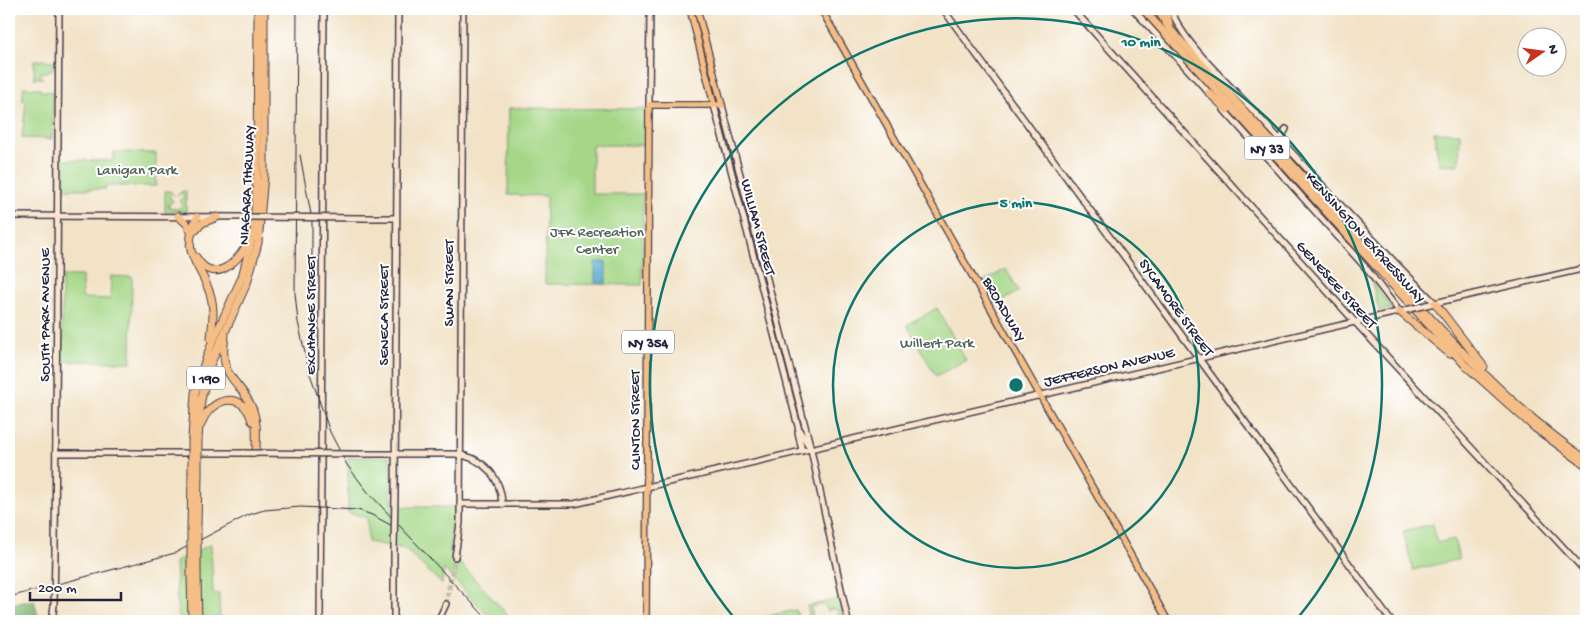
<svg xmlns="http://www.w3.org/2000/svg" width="1595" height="630" font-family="'Gochi Hand',sans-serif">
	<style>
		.green { fill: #a5d787; stroke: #647c61 }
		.forest { fill: #84b874; stroke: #536d58 }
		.water { fill: #57aad2; stroke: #3c6686 }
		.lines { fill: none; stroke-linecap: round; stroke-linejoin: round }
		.secondary-tunnel { stroke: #c8bcaa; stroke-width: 5; stroke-dasharray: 5 2.5; stroke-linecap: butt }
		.secondary-casing { stroke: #413f50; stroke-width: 8 }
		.primary-casing { stroke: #413f50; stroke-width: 8 }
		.highway-casing { stroke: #413f50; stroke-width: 9 }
		.secondary { stroke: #fbe5cf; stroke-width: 5 }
		.primary { stroke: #f6be87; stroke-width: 5.5 }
		.highway { stroke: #f6be87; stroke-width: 7 }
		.rail { stroke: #22223b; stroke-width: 1 }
		.secondary-bridge-casing { stroke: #413f50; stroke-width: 8; stroke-linecap: butt }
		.highway-bridge-casing { stroke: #413f50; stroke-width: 9; stroke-linecap: butt }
		.secondary-bridge { stroke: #fbe5cf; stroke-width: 5 }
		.highway-bridge { stroke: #f6be87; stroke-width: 7 }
		.ring { fill: none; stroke: #0f766e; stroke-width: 2.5 }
		.labels { text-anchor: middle; stroke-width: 4; stroke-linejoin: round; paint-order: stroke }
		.shield { fill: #fff; stroke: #646476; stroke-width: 1 }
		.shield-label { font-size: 14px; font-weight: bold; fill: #22223b }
		.park-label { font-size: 15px; fill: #506156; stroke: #fff }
		.street-label { font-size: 15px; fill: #22223b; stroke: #fff }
		.centre { fill: #0f766e; stroke: #fff; stroke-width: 2.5 }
		.ring-label { font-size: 15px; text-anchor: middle; font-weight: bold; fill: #0f766e; stroke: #fff; stroke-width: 4; stroke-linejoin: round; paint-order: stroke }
	</style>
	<rect width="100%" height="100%" fill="#fff"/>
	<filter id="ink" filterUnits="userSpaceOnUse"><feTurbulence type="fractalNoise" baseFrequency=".02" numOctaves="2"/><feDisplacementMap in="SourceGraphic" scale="10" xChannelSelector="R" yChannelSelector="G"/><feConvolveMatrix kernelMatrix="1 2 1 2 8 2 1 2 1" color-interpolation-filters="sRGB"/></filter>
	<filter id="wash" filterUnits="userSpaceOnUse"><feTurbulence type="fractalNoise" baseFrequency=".0096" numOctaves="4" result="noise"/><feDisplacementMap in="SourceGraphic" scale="20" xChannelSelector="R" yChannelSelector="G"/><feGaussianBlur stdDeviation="1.12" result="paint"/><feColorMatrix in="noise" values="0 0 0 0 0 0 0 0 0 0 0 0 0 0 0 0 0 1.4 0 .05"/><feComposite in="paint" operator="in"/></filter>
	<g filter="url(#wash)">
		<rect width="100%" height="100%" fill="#f2e2c6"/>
		<!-- green -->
		<g class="green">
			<polygon points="34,60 54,61 54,70 41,73 40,77 43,78 34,78"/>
			<polygon points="23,87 40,88 41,91 53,92 52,139 22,138 26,102 23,101"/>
			<polygon points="509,108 645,109 645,145 592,145 592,194 643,194 642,285 545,284 546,196 508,195"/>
			<polygon points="719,111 727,129 765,287 764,286"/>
			<polygon points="1434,132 1460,133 1459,165 1439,164"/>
			<polygon points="114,152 156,153 156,186 106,186 106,189 62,189 62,160 113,161"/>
			<polygon points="165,191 170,191 175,196 172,193 169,196 173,201 168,205 171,208 178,209 183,205 179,201 184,196 181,193 177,196 182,191 186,191 186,212 165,212"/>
			<polygon points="1006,269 1019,291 995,305 983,282"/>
			<polygon points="62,276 82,276 82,298 110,299 111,276 132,277 131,362 62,361"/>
			<polygon points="1372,282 1391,307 1390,309 1379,311"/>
			<polygon points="767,296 776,318 791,382 789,381"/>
			<polygon points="937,308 966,360 936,376 907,325"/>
			<polygon points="348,457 390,457 392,503 399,507 455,507 454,528 449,551 513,621 493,621 444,569 442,584 405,549 368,542 367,518 348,512"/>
			<polygon points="1433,524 1437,543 1454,539 1459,559 1413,570 1403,531"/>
			<polygon points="211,544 213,594 219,594 220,621 178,621 175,562"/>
			<polygon points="839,599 843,616 832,620 830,618 835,619 839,612 833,608 828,611 824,604 811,607 813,617 810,618 807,606"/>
			<polygon points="796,610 799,621 759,621 758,618"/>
		</g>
		<!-- forest -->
		<polygon class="forest" points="34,600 39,621 9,621 9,605"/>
		<!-- water -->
		<rect class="water" x="595" y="262" width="11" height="21"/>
	</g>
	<g filter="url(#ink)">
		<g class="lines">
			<!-- secondary-tunnel -->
			<polyline class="secondary-tunnel" points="446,604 455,557"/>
			<!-- secondary casing -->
			<g class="secondary-casing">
				<g id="secondary">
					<polyline points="943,9 1391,621"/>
					<polyline points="1073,9 1355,322 1586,572"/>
					<polyline points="1133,9 1210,94"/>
					<path d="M1171 9C1182 42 1225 80 1249 106 1311 173 1370 239 1435 303"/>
					<polyline points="649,105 650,9"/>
					<polyline points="714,105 799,430 810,448"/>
					<polyline points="722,105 810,445 848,621"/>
					<polyline points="1224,110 1366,268 1399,311"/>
					<polyline points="1280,140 1286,129"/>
					<polyline points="9,216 250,217"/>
					<polyline points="365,218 396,218"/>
					<polyline points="1426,305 1586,268"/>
					<polyline points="798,432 802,451"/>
					<polyline points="56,453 244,453"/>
					<path d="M354 454H455C483 457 501 477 502 504"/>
					<polyline points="395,493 398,9"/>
					<polyline points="460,504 574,504 1402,311"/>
					<polyline points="55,552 59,9"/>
					<polyline points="455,557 460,523 463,9"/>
					<polyline points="52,621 54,605"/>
					<polyline points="320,621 324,9"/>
					<polyline points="394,621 394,550"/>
					<polyline points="438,621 446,604"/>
				</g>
			</g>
			<!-- primary casing -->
			<g class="primary-casing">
				<g id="primary">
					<polyline points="690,9 714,105"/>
					<polyline points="821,9 1168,621"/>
					<polyline points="646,621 649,105 722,105 697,9"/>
				</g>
			</g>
			<!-- highway casing -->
			<g class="highway-casing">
				<g id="highway">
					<polyline points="1143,9 1466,366 1535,428 1586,465"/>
					<path d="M1157 9 1169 28C1240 105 1309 184 1379 262 1442 331 1507 405 1584 458"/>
					<polyline points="1165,9 1169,23"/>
					<polyline points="1209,93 1227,110"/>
					<polyline points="178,216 187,224 192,233"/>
					<path d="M197 217C179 257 202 263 211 297 215 312 212 324 211 339"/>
					<polyline points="196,230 202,223 217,217"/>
					<path d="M196 257C214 288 240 260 250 239"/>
					<polyline points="1435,303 1484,367"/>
					<polyline points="1399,311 1450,354"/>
					<path d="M225 335C218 382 240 377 253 410 258 424 256 439 256 453"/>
					<path d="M201 425C209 398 243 388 252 421"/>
					<polyline points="192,438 195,393 200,376 211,345 242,277 254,230 257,175 258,9"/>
					<polyline points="198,439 201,400 210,365 247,283 258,243 264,175 264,9"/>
					<polyline points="197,528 198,474"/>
					<polyline points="191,529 192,474"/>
					<polyline points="191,574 192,621"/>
					<polyline points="197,574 198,621"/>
				</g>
			</g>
			<!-- secondary -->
			<use href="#secondary" class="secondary"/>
			<!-- primary -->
			<use href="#primary" class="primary"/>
			<!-- highway -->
			<use href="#highway" class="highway"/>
			<!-- rail -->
			<g class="rail">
				<polyline points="297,9 295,293 298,322 309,371 330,432 347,465 367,491 489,621"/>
				<polyline points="300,155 312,220 312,276"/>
				<polyline points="9,597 175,553 248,515 264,510 301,507 358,510 372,515 396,528"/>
			</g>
			<!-- secondary-bridge casing -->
			<g class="secondary-bridge-casing">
				<g id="secondary-bridge">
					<polyline points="250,217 365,218"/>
					<polyline points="1406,310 1426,305"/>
					<polyline points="244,453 354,454"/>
					<polyline points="394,550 395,493"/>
					<polyline points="54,605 55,552"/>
				</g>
			</g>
			<!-- highway-bridge casing -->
			<g class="highway-bridge-casing">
				<g id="highway-bridge">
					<polyline points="192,474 192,438"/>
					<polyline points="198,474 198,439"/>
					<polyline points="191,529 191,574"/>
					<polyline points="197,574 197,528"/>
				</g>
			</g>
			<!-- secondary-bridge -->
			<use href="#secondary-bridge" class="secondary-bridge"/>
			<!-- highway-bridge -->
			<use href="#highway-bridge" class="highway-bridge"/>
		</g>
	</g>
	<!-- distance rings -->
	<g class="ring">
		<circle cx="1016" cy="385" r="183"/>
		<path d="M736 620A366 366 0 1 1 1296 620"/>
	</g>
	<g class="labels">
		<!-- shield labels -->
		<g class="shield">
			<rect x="1244.5" y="136.5" width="45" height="23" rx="4"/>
			<rect x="622" y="330.5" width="52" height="23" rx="4"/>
			<rect x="187" y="366.5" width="38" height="23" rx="4"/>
		</g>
		<g class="shield-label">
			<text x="1267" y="153">NY 33</text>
			<text x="648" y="347">NY 354</text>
			<text x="206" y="383">I 190</text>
		</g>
		<!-- park labels -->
		<g class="park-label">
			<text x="137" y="174">Lanigan Park</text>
			<text x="597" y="236">JFK Recreation<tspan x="597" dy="17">Center</tspan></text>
			<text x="937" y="347">Willert Park</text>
		</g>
		<!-- street labels -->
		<g class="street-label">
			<text transform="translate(246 185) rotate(-87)" y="5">NIAGARA THRUWAY</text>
			<text transform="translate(759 227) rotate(75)" y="5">WILLIAM STREET</text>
			<text transform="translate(1366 237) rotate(48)" y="5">KENSINGTON EXPRESSWAY</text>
			<text transform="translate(448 283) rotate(-90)" y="5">SWAN STREET</text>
			<text transform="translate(1337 284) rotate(48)" y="5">GENESEE STREET</text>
			<text transform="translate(1177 307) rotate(54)" y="5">SYCAMORE STREET</text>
			<text transform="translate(1005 309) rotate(60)" y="5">BROADWAY</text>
			<text transform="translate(44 315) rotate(-90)" y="5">SOUTH PARK AVENUE</text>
			<text transform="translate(310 315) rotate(-90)" y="5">EXCHANGE STREET</text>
			<text transform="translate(383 315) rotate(-90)" y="5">SENECA STREET</text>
			<text transform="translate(1109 366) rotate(-13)" y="5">JEFFERSON AVENUE</text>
			<text transform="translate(634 420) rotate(-90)" y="5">CLINTON STREET</text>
		</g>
	</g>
	<circle cx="1016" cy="385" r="8" class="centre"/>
	<g class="ring-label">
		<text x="1141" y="46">10 min</text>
		<text x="1016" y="207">5 min</text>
	</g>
	<!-- margin -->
	<rect width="1595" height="630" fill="none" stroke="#fff" stroke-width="30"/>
	<!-- north arrow -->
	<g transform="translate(1542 52) rotate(77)"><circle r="24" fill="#ffffff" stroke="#a7a7b1"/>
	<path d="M0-4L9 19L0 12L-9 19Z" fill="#c8321e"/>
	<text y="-8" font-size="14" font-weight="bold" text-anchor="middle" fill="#22223b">N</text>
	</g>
	<!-- scale -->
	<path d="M30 592v8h91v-8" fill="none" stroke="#22223b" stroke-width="2.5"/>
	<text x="38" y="592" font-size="15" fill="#22223b" stroke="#ffffff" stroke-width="4" paint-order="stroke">200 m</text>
</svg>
